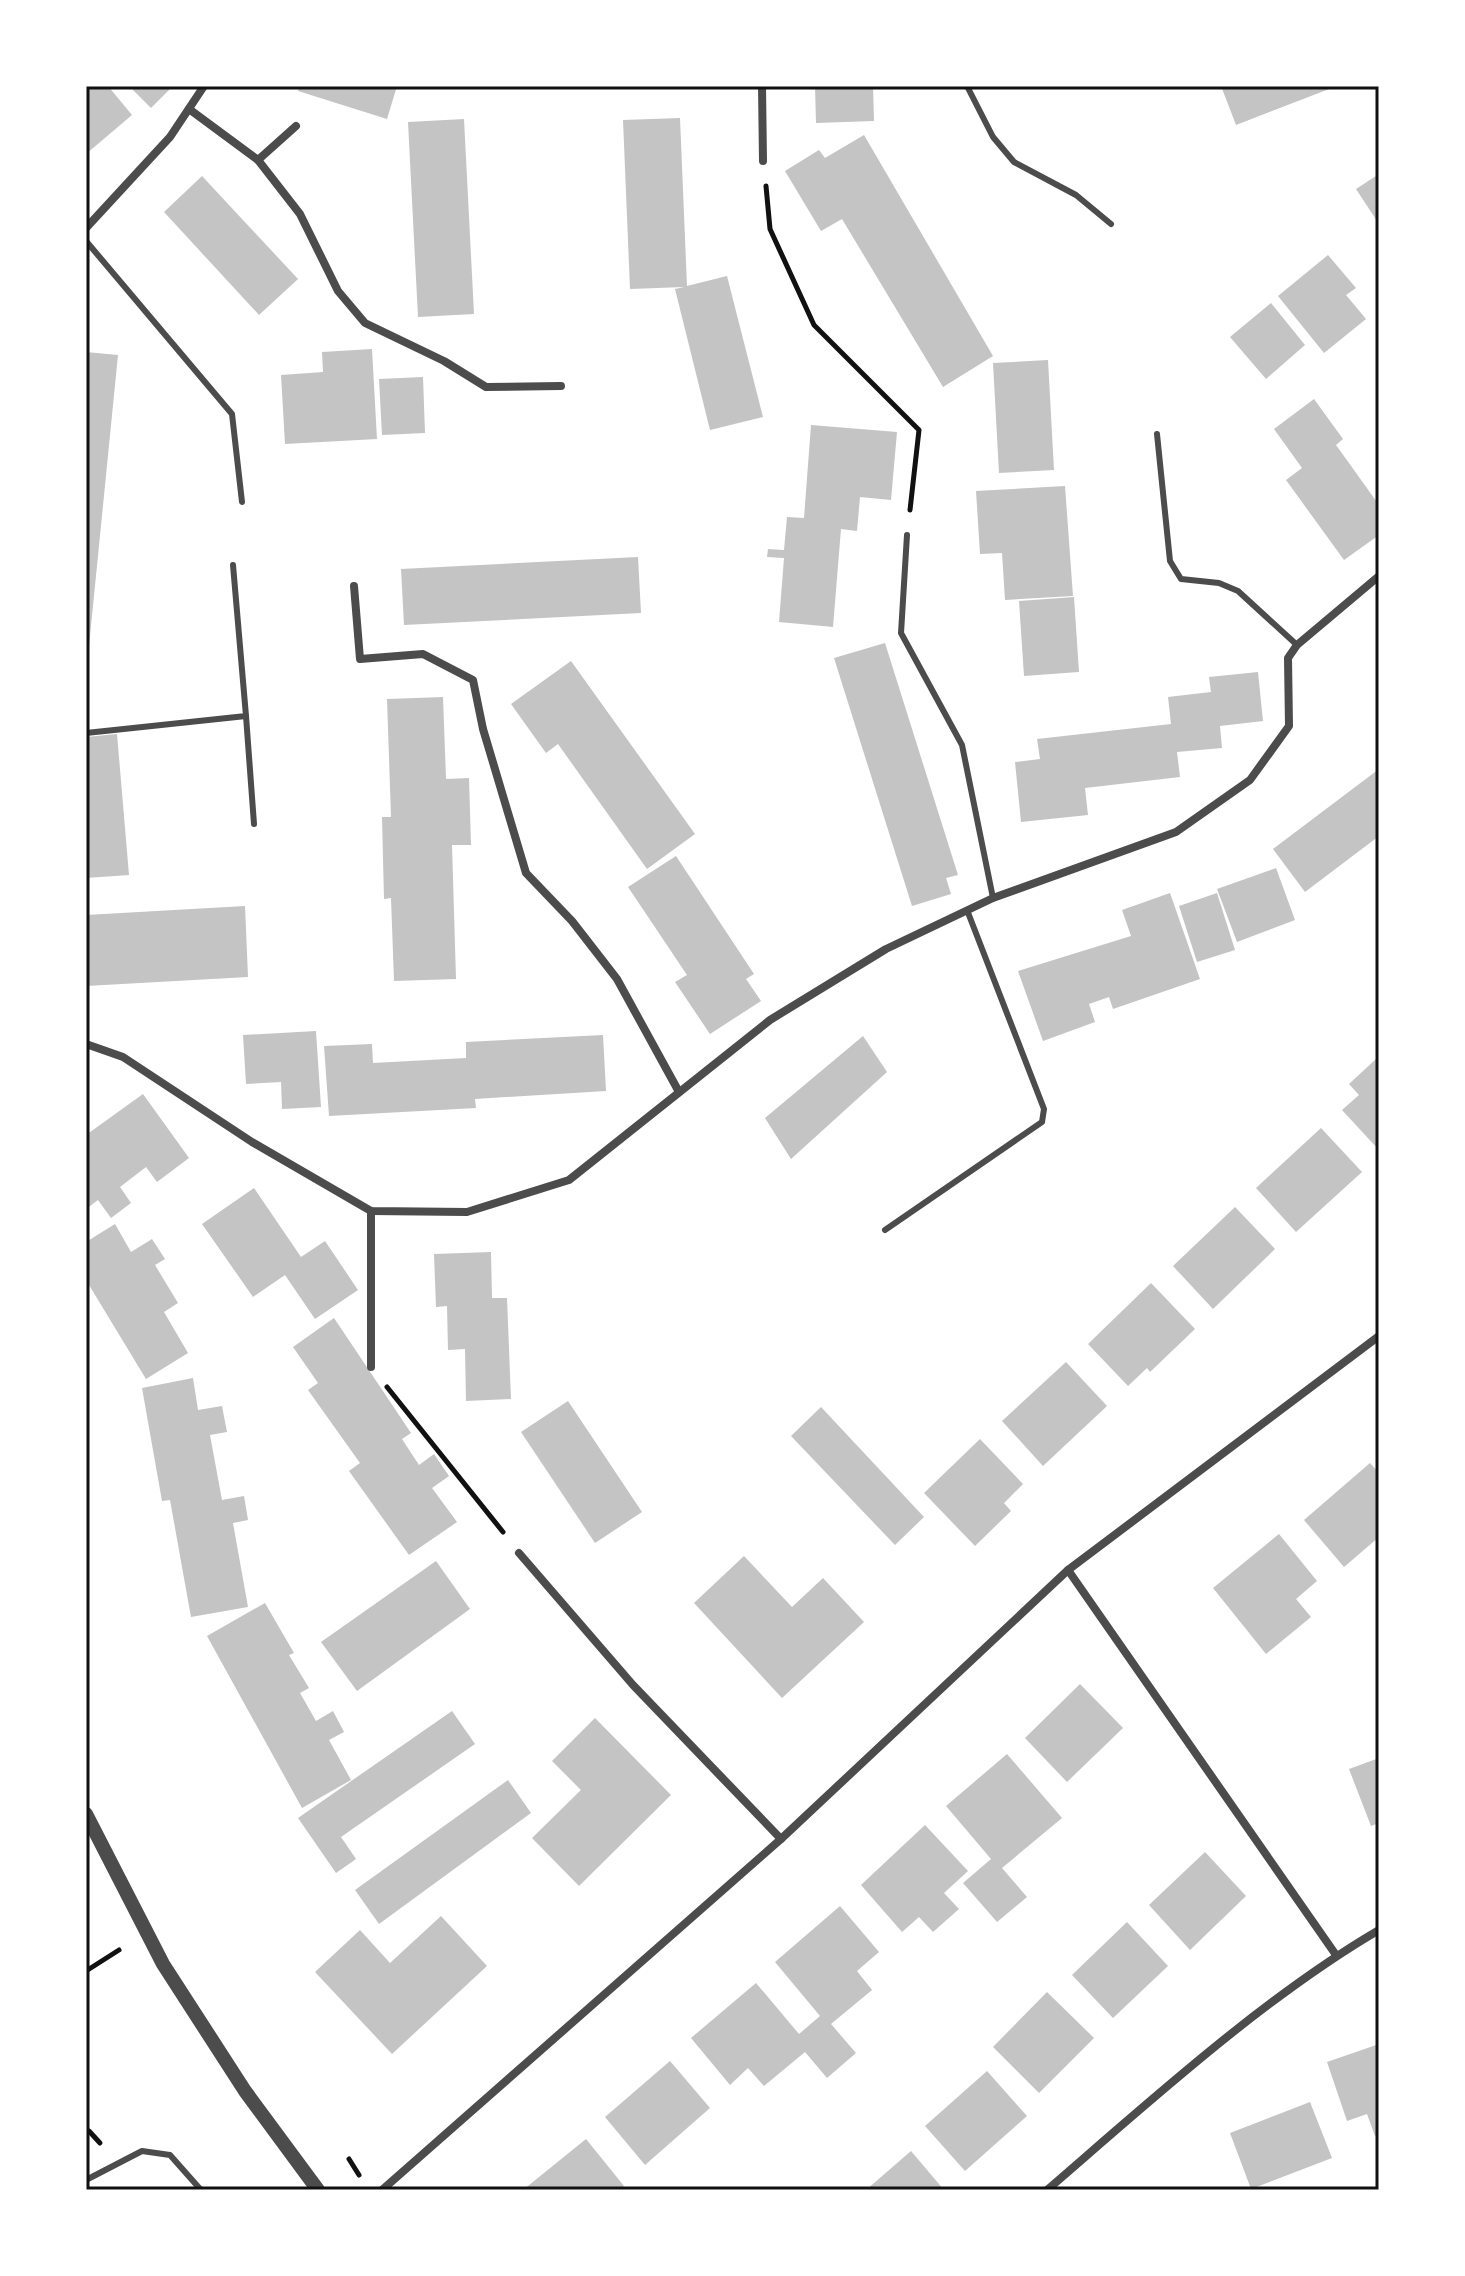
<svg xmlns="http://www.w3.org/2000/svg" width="1465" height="2276" font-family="'Libre Baskerville',serif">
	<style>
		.building { fill: #c4c4c4 }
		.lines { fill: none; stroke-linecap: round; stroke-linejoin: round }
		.path { stroke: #111; stroke-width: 5 }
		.service { stroke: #4c4c4c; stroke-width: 6 }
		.minor { stroke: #4c4c4c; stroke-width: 8 }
		.tertiary { stroke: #4c4c4c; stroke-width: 14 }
		.neatline { fill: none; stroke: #111; stroke-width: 3 }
	</style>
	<rect width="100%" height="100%" fill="#fff"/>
	<!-- building -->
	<g class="building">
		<polygon points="86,86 108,86 132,115 86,154"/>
		<polygon points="129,86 173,86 151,108"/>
		<polygon points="300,86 397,86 387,119 298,91"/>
		<polygon points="815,86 873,86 874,121 816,123"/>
		<polygon points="1221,86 1337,86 1236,125"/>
		<polygon points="680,118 687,286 727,276 763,417 710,430 675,289 684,287 630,289 623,120"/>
		<polygon points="464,119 474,314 418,317 408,122"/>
		<polygon points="864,135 993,356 943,387 842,219 821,231 785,171 819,150 825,158"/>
		<polygon points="1379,174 1379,224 1356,189"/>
		<polygon points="202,176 298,279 259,315 164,212"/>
		<polygon points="1328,255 1356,288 1346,295 1366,319 1324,353 1278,296"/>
		<polygon points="1271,303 1305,345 1266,379 1230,337"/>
		<polygon points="372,349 377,439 285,444 281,375 323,372 322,352"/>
		<polygon points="86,352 118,355 88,656 86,656"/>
		<polygon points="1048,360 1054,470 999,473 993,363"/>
		<polygon points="423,377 425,433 382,435 379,379"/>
		<polygon points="1314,399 1343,439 1336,445 1379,505 1379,535 1344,560 1286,480 1302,468 1274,429"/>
		<polygon points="811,425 897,432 891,500 860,497 857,531 841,529 833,627 779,622 784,558 767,557 768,549 784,550 787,517 804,518"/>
		<polygon points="1065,486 1073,596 1005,600 1002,553 980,554 976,491"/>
		<polygon points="638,557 641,613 404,625 401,569"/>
		<polygon points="1074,597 1079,672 1024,676 1019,601"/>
		<polygon points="885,643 958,875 946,878 951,894 912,906 834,658"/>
		<polygon points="571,661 695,834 647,869 558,744 546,753 511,704"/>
		<polygon points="1258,672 1263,721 1220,726 1222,748 1177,752 1180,777 1085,788 1088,815 1021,822 1015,762 1040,759 1037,739 1171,724 1168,697 1211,692 1209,677"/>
		<polygon points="443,697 446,779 469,778 471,845 452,845 456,979 394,981 391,898 384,899 382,817 391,817 387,699"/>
		<polygon points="117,734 129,875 86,878 86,737"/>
		<polygon points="1379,769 1379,836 1305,892 1273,849"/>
		<polygon points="676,856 754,974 746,979 761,1001 710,1034 675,982 687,975 628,887"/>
		<polygon points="1276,868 1295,920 1237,942 1217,889"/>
		<polygon points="1170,893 1200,979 1113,1009 1109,997 1089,1004 1095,1022 1043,1041 1018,971 1131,936 1122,910"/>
		<polygon points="1217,893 1235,950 1197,962 1179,906"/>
		<polygon points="245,906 248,977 86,986 86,915"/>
		<polygon points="316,1031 321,1107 282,1109 281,1082 246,1084 243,1035"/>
		<polygon points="603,1035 606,1091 475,1099 476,1108 329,1116 324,1046 372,1044 373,1063 466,1058 466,1042"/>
		<polygon points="863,1036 887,1072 791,1159 765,1118"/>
		<polygon points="1376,1059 1379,1062 1379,1150 1342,1110 1359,1095 1349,1084"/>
		<polygon points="143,1094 189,1158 157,1182 146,1167 120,1187 131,1203 111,1218 98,1200 86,1209 86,1135"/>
		<polygon points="1321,1128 1362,1172 1296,1232 1256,1188"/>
		<polygon points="254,1188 301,1257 325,1241 358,1290 315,1319 285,1275 253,1297 202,1224"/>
		<polygon points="1235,1207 1275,1249 1213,1309 1173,1266"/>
		<polygon points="115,1224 131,1252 152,1239 165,1259 155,1265 178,1303 164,1312 188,1353 146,1379 86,1280 86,1242"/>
		<polygon points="491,1252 492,1298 507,1298 511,1399 466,1401 465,1349 448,1350 447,1306 436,1307 434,1254"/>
		<polygon points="1151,1283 1195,1329 1150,1372 1147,1368 1128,1386 1088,1344"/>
		<polygon points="334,1318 411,1433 402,1439 419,1465 434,1454 449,1476 432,1488 457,1522 409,1555 349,1471 360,1463 308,1390 318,1383 293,1347"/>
		<polygon points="1066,1362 1107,1406 1043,1466 1002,1421"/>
		<polygon points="193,1378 198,1410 222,1406 227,1432 210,1435 222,1500 244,1496 248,1520 233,1523 248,1607 191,1617 170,1500 162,1501 142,1388"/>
		<polygon points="568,1401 642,1512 595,1543 521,1432"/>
		<polygon points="821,1407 924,1517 895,1545 791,1436"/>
		<polygon points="980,1439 1023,1484 1004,1503 1011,1511 975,1546 924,1493"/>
		<polygon points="1370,1463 1379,1473 1379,1537 1344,1567 1304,1520"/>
		<polygon points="1279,1534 1317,1581 1296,1599 1311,1617 1266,1654 1213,1588"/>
		<polygon points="744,1556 792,1607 823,1578 864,1622 782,1698 694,1603"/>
		<polygon points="436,1561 470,1609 357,1691 321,1642"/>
		<polygon points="265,1603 294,1653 289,1655 309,1688 300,1693 316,1721 333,1711 344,1732 329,1740 351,1780 302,1808 207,1636"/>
		<polygon points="1080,1684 1123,1728 1067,1782 1025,1738"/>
		<polygon points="452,1711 475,1744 341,1837 356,1859 336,1873 298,1818"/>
		<polygon points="595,1718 671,1795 579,1886 532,1838 581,1790 552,1761"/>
		<polygon points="1007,1754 1062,1818 1002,1868 1027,1897 997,1922 963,1883 991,1859 946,1806"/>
		<polygon points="1379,1758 1379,1823 1371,1826 1349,1769"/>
		<polygon points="508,1780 531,1813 379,1924 355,1890"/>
		<polygon points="925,1825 968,1871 944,1893 959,1909 933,1932 919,1917 902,1932 861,1885"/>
		<polygon points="1205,1852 1246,1896 1190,1950 1149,1905"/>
		<polygon points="840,1906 879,1952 857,1971 872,1990 831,2024 856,2053 827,2078 805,2052 764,2086 748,2068 730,2085 691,2038 756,1983 799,2034 820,2016 775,1962"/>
		<polygon points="441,1916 487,1966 392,2054 315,1972 360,1930 390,1963"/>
		<polygon points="1127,1922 1168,1966 1113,2018 1072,1975"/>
		<polygon points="1047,1992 1094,2038 1039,2093 993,2047"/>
		<polygon points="1379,2044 1379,2135 1375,2136 1367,2114 1347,2121 1327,2062"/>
		<polygon points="670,2061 710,2108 645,2165 605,2117"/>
		<polygon points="987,2071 1027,2116 965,2171 925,2126"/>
		<polygon points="1310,2102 1332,2158 1251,2189 1230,2133"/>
		<polygon points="586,2139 624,2186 618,2190 523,2190"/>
		<polygon points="911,2151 944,2190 866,2190"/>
	</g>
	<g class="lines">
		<!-- path -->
		<g class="path">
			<polyline points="766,186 770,229 814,325 919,430 910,510"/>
			<polyline points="387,1387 503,1532"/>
			<polyline points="86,1971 119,1950"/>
			<polyline points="86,2133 89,2131 100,2143"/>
			<polyline points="349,2159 359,2175"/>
		</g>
		<!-- service -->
		<g class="service">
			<polyline points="967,86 993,137 1014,162 1076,195 1111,224"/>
			<polyline points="86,241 232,414 242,502"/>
			<polyline points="1157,434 1170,561 1181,579 1219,583 1238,591 1297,645"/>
			<polyline points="907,535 901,633 962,745 993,898"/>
			<polyline points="246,716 254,824"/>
			<polyline points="86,733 246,716 233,565"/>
			<polyline points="885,1230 1042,1122 1044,1109 967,910"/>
			<polyline points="86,2180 142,2151 170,2155 201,2190"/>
		</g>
		<!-- minor -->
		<g class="minor">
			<polyline points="762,86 763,161"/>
			<polyline points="189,109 258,160 300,214 338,291 365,323 444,361 486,387 561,386"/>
			<polyline points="258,160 296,126"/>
			<polyline points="86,228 170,137 204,86"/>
			<polyline points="354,586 360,659 423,654 473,680 483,729 526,873 572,921 617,979 679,1092"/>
			<polyline points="86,1044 123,1057 252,1142 371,1211 467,1212 569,1180 770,1020 886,949 993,898 1176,832 1250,780 1289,726 1288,658 1297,645 1379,576"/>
			<polyline points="371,1211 371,1367"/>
			<polyline points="519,1553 633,1685 781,1839"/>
			<polyline points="1068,1570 1336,1955"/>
			<polyline points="382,2190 781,1839 1068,1570 1379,1336"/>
			<path d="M1047 2190C1149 2102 1263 1998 1379 1930"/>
		</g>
		<!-- tertiary -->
		<polyline class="tertiary" points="86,1814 163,1964 245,2091 318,2190"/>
	</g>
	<!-- border -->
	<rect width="1465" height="2276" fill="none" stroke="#ffffff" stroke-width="176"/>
	<rect x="88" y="88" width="1289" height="2100" class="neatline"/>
</svg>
